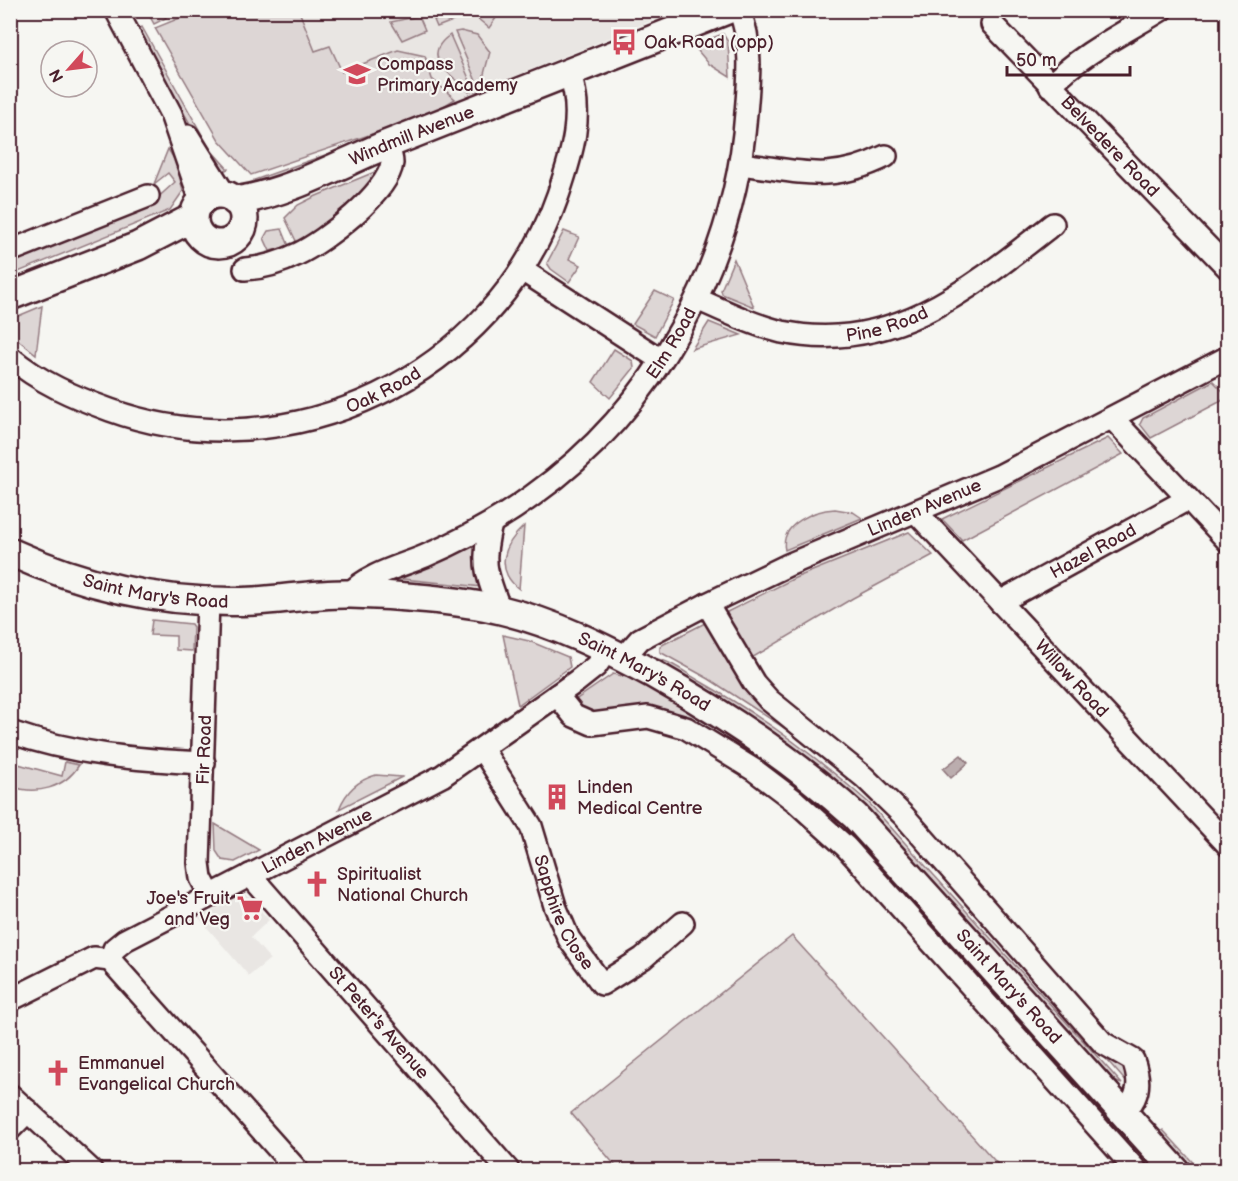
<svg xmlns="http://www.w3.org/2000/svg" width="1238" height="1181" font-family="'Balsamiq Sans',sans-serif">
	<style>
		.built { fill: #e9e6e3 }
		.green { fill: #ddd6d5; stroke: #947a80; stroke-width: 1.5 }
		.water { fill: #bbadae; stroke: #8e747a; stroke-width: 1.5 }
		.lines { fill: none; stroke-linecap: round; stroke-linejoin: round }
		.minor-casing { stroke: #4a1f2b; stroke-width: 26 }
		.major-casing { stroke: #4a1f2b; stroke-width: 32 }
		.minor { stroke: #f6f6f2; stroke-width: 21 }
		.major { stroke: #f6f6f2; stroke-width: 27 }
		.labels { text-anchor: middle; stroke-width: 4.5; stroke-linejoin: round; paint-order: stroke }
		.poi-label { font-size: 18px; fill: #4a1f2b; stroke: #f6f6f2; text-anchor: start }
		.street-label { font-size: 18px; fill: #4a1f2b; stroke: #f6f6f2 }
	</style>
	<rect width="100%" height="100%" fill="#f6f6f2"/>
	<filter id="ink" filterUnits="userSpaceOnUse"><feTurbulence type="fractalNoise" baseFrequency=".0167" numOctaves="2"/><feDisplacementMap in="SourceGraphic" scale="12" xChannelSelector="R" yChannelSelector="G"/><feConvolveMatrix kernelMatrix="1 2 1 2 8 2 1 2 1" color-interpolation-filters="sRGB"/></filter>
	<g filter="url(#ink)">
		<!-- built -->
		<g class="built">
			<polygon points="652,10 656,19 384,129 221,128 162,11"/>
			<polygon points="243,894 247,895 269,920 251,937 270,959 249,976 199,918"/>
		</g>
		<!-- green -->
		<g class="green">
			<polygon points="147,11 162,11 166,18 154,24"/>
			<polygon points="197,11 299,11 315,51 330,46 342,72 398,50 425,56 432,79 455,99 431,114 251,175 219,140 155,28"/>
			<polygon points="455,11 479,11 437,27 434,20"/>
			<polygon points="497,11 501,11 489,28 477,18"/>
			<polygon points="419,16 425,30 402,40 391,22"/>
			<polygon points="142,27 210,149 228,169 218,173 137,30"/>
			<polygon points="461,31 477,35 490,52 484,74 484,86 479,88 455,32"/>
			<polygon points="723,34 728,42 730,77 709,64 693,45"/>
			<path d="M450 35 474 90 469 92C455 76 417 58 450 35Z"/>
			<polygon points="348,147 351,151 262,191 254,180"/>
			<polygon points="168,149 176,162 183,191 170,210 11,275 11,258 154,201 175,182 168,173 154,184"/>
			<path d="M377 171H379C359 203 330 225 297 243L285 218 298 205 314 197Z"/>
			<polygon points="282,229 289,246 270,251 264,238 268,231"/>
			<polygon points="564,231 579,237 569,259 581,265 569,282 551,269 547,263"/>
			<polygon points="734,259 754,307 722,294 721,290"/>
			<polygon points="655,291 674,300 655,336 633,324"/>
			<polygon points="42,306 36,354 12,335 11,319"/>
			<polygon points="709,322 741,335 692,349"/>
			<polygon points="614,349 633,361 634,368 610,398 593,382"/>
			<polygon points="1213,381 1227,395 1227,398 1151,438 1140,424 1143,418"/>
			<polygon points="1108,438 1123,454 962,540 942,519"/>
			<path d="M835 509 853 512 862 518 785 550C779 524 815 510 835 509Z"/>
			<path d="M524 526 519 589C494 569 504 544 524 526Z"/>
			<polygon points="909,532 933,555 853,598 750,659 727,619 727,612 795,578"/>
			<path d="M474 543C479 550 475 572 483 587L393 578Z"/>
			<polygon points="152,620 191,624 193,627 192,651 176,650 176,636 150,635"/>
			<polygon points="707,622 867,794 786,729 709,679 660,652 660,647 664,644"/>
			<polygon points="503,635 529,641 568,657 570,667 518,705"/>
			<path d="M657 659C671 661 686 673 698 680 760 715 816 756 869 803L1122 1084 1114 1081 866 807 830 774 781 737Z"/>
			<polygon points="613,674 643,681 668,695 817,794 1162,1170 1146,1170 919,915 722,740 585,714 574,701"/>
			<path d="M11 762 62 776 65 762 79 765C65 788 36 796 11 786Z"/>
			<path d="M376 775 402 777 339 809C346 791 358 780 376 775Z"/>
			<polygon points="215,824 259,850 235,862 222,860 216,851"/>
			<polygon points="792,936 1003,1170 619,1170 571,1113"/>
			<polygon points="1050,995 1127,1063 1128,1084"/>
			<polygon points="1163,1130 1200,1170 1192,1170 1159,1133"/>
		</g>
		<!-- water -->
		<polygon class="water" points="961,755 968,763 951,778 943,769"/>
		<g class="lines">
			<!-- minor casing -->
			<g class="minor-casing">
				<g id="minor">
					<polyline points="116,10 171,114 201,201"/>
					<path id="s1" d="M992 24 1228 268"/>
					<path d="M1050 86C1080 54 1124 33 1161 10"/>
					<polyline points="188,136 225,195"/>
					<path d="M741 164C799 171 830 184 886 156"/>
					<polyline points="10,251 148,196"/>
					<path d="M245 269C264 268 280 263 298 254 324 242 388 193 392 163 392 156 389 150 387 145"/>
					<polyline points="522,270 661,360"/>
					<path id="s2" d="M697 299C724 311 753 325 782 332 892 355 973 287 1053 224"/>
					<path id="s3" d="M10 357C39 382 74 397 110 410 289 475 496 375 558 195 572 154 585 114 569 72"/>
					<polyline points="1113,419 1228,541"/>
					<path id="s4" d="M916 512 1228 845"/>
					<path d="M491 524C481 564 486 572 500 610"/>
					<path id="s5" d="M349 594C370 573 399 567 425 556 463 540 499 520 532 496 655 409 735 263 746 113 749 79 753 43 739 10"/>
					<polyline points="208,602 199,863 201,878 210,895"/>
					<path id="s6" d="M1000 602 1188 499"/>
					<path d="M707 604 754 683 769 700 864 777 904 816 1103 1043 1133 1060C1141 1081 1140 1098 1123 1112"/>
					<path id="s7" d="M623 658 640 639 707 604 788 565 999 476 1228 357"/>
					<polyline points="557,695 574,716 592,724 648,717 686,728 754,770 795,801 846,847 1136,1170"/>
					<path d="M10 732C72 754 139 760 204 763"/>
					<path id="s8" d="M482 749 531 826 555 906 569 939 602 984 643 958 683 923"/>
					<path id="s9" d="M250 875 508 1170"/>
					<path id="s10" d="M110 960 114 949 125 940 442 776 577 681 596 666 607 650"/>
					<polyline points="10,1000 94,958 110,960 297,1170"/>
					<polyline points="10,1095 91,1170"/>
					<polyline points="10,1129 28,1111"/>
				</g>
			</g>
			<!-- major casing -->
			<g class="major-casing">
				<g id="major">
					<circle cx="219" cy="219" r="25"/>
					<path id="s11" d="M235 201C290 193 337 165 388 144 501 100 614 55 727 10"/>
					<polyline points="10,296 138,246 194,217"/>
					<path id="s12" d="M10 552C87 587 171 605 255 601 287 599 319 593 351 594 395 595 459 600 501 610 555 623 605 648 653 674 726 715 793 760 855 816L1175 1170"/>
				</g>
			</g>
			<!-- minor -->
			<use href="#minor" class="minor"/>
			<!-- major -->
			<use href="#major" class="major"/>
		</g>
	</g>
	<!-- icons -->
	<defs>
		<g id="bus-bare" transform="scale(2.07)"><path d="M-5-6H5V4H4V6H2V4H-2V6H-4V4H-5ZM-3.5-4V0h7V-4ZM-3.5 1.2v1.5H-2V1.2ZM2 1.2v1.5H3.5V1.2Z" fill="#d1495b" stroke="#f6f6f2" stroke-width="2.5" paint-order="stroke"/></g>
		<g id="school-bare" transform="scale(2.07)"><path d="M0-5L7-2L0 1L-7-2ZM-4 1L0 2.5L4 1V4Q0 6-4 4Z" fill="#d1495b" stroke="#f6f6f2" stroke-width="2.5" paint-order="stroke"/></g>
		<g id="building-bare" transform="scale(2.07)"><path d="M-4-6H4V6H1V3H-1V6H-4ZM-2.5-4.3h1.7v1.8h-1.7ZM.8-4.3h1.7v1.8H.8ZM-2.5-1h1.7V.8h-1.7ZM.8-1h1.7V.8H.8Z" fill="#d1495b" stroke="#f6f6f2" stroke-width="2.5" paint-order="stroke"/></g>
		<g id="church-bare" transform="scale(2.07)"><path d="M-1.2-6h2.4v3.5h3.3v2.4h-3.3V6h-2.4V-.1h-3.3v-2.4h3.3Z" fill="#d1495b" stroke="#f6f6f2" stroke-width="2.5" paint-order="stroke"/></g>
		<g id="supermarket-bare" transform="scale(2.07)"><path d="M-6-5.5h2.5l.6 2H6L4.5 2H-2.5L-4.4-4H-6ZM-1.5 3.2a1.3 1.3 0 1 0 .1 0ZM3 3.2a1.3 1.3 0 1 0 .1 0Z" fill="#d1495b" stroke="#f6f6f2" stroke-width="2.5" paint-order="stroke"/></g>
	</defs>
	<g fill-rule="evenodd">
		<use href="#bus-bare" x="624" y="42"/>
		<use href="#school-bare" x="357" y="74"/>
		<use href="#building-bare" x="557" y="797"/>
		<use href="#church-bare" x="317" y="884"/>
		<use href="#supermarket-bare" x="250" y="908"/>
		<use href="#church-bare" x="58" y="1073"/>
	</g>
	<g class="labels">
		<!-- poi labels -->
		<g class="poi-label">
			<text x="644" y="48">Oak Road (opp)</text>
			<text x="377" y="70">Compass<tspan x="377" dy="21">Primary Academy</tspan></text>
			<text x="577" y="793">Linden<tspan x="577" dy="21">Medical Centre</tspan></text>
			<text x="337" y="880">Spiritualist<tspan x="337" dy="21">National Church</tspan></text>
			<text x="230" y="904" text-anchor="end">Joe's Fruit<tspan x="230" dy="21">and Veg</tspan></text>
			<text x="78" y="1069">Emmanuel<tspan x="78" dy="21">Evangelical Church</tspan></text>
		</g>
		<!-- street labels -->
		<g class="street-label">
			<text dy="6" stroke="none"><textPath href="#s11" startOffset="189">Windmill Avenue</textPath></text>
			<text dy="6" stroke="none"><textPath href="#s1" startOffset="170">Belvedere Road</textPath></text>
			<text dy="6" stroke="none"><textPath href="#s2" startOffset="198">Pine Road</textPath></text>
			<text dy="6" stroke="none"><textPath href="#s5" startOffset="417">Elm Road</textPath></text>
			<text dy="6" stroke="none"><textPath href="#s3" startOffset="396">Oak Road</textPath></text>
			<text dy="6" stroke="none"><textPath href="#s7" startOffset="339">Linden Avenue</textPath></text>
			<text dy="6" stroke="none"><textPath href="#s6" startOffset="106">Hazel Road</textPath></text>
			<text dy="6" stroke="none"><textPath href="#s12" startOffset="152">Saint Mary's Road</textPath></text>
			<text dy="6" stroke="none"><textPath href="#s12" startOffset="656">Saint Mary's Road</textPath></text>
			<text dy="6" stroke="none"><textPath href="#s4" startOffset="228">Willow Road</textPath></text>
			<text transform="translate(204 750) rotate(-88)" y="6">Fir Road</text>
			<text dy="6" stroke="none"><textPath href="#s10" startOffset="242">Linden Avenue</textPath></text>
			<text dy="6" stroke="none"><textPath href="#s8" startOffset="184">Sapphire Close</textPath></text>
			<text dy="6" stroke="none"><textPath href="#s12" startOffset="1142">Saint Mary's Road</textPath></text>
			<text dy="6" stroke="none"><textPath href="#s9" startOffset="196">St Peter's Avenue</textPath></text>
		</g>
	</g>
	<!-- margin -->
	<rect width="1238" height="1181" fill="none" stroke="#f6f6f2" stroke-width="36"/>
	<rect x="18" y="18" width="1202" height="1145" fill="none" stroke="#4a1f2b" stroke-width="2" filter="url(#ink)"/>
	<!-- north arrow -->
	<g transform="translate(69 69) rotate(242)"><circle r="28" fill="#f6f6f2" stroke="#b1a0a2" stroke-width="1.5"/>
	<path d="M0-4.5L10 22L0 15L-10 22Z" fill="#d1495b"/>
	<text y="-9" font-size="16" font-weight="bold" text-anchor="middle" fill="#4a1f2b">N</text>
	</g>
	<!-- scale -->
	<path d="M1007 66v9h123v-9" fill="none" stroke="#4a1f2b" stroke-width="3"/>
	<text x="1016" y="66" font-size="18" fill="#4a1f2b" stroke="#f6f6f2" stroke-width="4.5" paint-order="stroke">50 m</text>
</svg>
